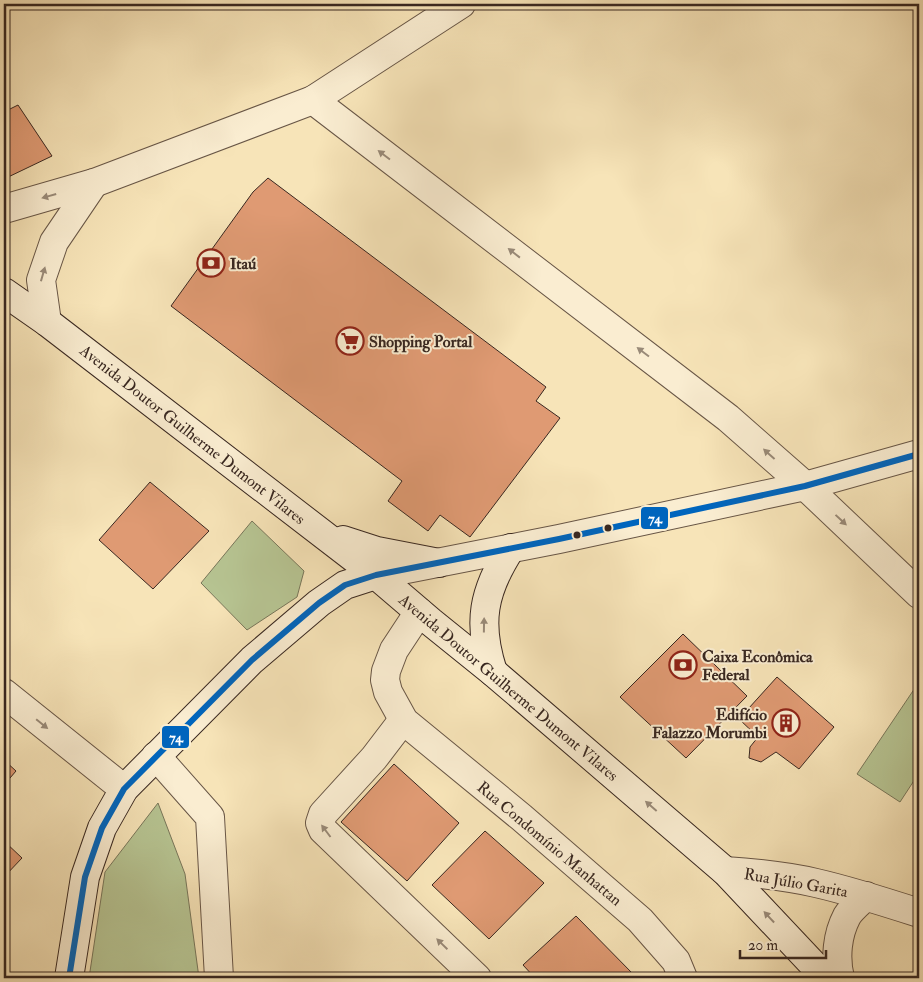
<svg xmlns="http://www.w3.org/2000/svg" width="923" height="982" font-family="'IM FELL Double Pica',serif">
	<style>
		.green { fill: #b7c593; stroke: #78765a }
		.building { fill: #df9a73; stroke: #382720 }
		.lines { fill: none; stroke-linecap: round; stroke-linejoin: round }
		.minor-casing { stroke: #685646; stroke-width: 30 }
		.tertiary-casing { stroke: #685646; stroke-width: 30 }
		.secondary-casing { stroke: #382720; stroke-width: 30 }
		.minor { stroke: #faedd1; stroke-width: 28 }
		.tertiary { stroke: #faedd1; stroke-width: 28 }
		.secondary { stroke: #faedd1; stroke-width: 28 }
		.bus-1-casing { stroke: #faedd1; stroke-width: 10 }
		.bus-1 { stroke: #0065bd; stroke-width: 6 }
		.oneway { fill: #998a78 }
		.bus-dot { fill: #382720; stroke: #faedd1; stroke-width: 2 }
		.labels { text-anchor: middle; stroke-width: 4; stroke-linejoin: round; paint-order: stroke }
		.poi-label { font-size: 16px; font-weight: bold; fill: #382720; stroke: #faedd1; text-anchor: start }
		.street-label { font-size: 16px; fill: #382720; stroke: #faedd1 }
		.line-badge { stroke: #faedd1; stroke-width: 2 }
		.badge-label { font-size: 14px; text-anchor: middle; font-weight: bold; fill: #fff }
	</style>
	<rect width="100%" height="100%" fill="#f7e4b8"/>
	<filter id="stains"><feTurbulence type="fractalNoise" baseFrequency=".004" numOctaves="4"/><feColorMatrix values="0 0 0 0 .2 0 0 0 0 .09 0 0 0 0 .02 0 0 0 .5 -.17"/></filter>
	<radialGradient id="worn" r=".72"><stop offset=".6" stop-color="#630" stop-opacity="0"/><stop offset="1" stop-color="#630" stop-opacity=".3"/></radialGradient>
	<!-- green -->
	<g class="green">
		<polygon points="252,521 304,571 297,597 247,630 201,583"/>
		<polygon points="919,682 919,773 900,802 857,774"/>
		<polygon points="158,803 185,874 199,978 89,978 105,872"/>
	</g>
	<!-- building -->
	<g class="building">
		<polygon points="18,105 52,156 4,179 4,112"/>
		<polygon points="268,178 546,387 536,401 560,418 470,537 440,515 428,531 388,501 402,481 171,306 253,192"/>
		<polygon points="150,482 209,531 153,589 99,540"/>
		<polygon points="683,634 747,696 686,758 620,697"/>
		<polygon points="777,677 834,727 799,769 776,752 761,762 749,758 750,747 758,737 739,719"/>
		<polygon points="4,760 16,771 4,785"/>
		<polygon points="394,764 459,823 407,881 341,822"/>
		<polygon points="485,831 544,883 489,939 432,885"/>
		<polygon points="4,841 22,858 4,877"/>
		<polygon points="576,916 633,974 628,978 535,978 523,965"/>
	</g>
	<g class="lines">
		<!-- minor casing -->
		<g class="minor-casing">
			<g id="minor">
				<polyline points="313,100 728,418 802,483 919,594"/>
				<polyline points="419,612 394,650 386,671 385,680 388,692 404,721 521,817 640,920 676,961 683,978"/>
				<polyline points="4,693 124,789"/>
				<polyline points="403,720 374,758 323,814 320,823 323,830 477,978"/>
				<polyline points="156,756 210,817 219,978"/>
				<path d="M725 871C756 873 786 876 816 883 851 891 885 902 919 913"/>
				<path d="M840 978C835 958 837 935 847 916 851 909 860 902 866 896"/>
			</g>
		</g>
		<!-- tertiary casing -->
		<g class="tertiary-casing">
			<g id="tertiary">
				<polyline points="4,209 94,183 313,100 461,4"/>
				<polyline points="47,322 41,280 54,242 94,183"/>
				<polyline points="376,575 559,539 805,486 919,454"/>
			</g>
		</g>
		<!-- secondary casing -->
		<g class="secondary-casing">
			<g id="secondary">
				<polyline points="4,292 47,322 376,575 431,622 493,672 725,871 826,978"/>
				<polyline points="343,540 377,551 439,563"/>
				<path d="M493 672C477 623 483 591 511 548"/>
				<polyline points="69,978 85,877 102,828 124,789 252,660 319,603 345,585 376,575"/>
			</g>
		</g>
		<!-- minor -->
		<use href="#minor" class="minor"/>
		<!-- tertiary -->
		<use href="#tertiary" class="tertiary"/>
		<!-- secondary -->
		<use href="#secondary" class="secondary"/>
		<!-- bus-1 casing -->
		<g class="bus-1-casing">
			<polyline id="bus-1" points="69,978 85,877 102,828 124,789 252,660 319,603 345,585 376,575 559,539 805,486 919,454"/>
		</g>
		<!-- bus-1 -->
		<use href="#bus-1" class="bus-1"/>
	</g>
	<!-- one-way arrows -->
	<defs><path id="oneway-solid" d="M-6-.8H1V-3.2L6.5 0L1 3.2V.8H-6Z" transform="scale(1.25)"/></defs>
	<g class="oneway">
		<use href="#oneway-solid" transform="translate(384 155) rotate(-143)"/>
		<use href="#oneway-solid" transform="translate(49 196) rotate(164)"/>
		<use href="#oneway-solid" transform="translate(514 253) rotate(-142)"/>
		<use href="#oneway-solid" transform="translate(43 274) rotate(-74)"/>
		<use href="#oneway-solid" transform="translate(643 352) rotate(-143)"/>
		<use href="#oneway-solid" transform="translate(769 454) rotate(-138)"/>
		<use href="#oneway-solid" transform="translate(841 520) rotate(43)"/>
		<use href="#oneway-solid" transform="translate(484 625) rotate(-89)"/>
		<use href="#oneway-solid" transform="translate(42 724) rotate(39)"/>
		<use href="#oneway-solid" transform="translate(651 806) rotate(-139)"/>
		<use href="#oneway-solid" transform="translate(326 831) rotate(-127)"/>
		<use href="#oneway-solid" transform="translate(769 917) rotate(-133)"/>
		<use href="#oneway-solid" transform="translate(442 944) rotate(-136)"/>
	</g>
	<!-- icons -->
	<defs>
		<g id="bank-ring" transform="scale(1.4375)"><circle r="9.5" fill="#faedd1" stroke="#8f2418" stroke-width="1.5"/><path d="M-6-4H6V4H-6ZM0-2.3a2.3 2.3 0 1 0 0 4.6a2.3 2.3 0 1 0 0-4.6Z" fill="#8f2418"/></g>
		<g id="supermarket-ring" transform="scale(1.4375)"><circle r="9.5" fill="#faedd1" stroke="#8f2418" stroke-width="1.5"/><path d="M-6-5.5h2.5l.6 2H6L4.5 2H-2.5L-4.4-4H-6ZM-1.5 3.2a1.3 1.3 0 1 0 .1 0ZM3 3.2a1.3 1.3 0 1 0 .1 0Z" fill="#8f2418"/></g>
		<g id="building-ring" transform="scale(1.4375)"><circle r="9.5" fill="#faedd1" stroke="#8f2418" stroke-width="1.5"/><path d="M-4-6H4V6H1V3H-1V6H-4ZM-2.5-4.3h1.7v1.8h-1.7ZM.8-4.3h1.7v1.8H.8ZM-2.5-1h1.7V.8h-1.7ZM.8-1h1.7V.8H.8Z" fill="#8f2418"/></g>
	</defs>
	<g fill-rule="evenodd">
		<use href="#bank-ring" x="211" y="263"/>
		<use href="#supermarket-ring" x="350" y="341"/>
		<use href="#bank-ring" x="683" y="665"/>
		<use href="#building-ring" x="786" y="723"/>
	</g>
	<!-- markers -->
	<g class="bus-dot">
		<circle cx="608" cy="528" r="4.5"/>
		<circle cx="577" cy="535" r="4.5"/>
	</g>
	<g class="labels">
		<!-- poi labels -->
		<g class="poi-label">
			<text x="230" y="269">Itaú</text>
			<text x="369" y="347">Shopping Portal</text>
			<text x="702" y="662">Caixa Econômica<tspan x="702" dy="18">Federal</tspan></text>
			<text x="767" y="720" text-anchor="end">Edifício<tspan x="767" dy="18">Falazzo Morumbi</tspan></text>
		</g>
		<!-- street labels -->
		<g class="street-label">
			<text transform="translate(193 434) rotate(38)" y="6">Avenida Doutor Guilherme Dumont Vilares</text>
			<text transform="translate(509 687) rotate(40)" y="6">Avenida Doutor Guilherme Dumont Vilares</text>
			<text transform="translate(550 843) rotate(40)" y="6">Rua Condomínio Manhattan</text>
			<text transform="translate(796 882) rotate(10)" y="6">Rua Júlio Garita</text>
		</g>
	</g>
	<g class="line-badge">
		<rect x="640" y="506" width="29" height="24" rx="5" fill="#0065bd"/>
		<rect x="161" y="725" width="29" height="24" rx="5" fill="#0065bd"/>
	</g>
	<g class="badge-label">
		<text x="655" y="523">74</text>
		<text x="176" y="742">74</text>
	</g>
	<!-- margin -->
	<rect width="923" height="982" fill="none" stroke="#f7e4b8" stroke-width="20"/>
	<rect x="5" y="5" width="913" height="972" fill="none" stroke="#382720" stroke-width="2.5"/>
	<rect x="10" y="10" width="903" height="962" fill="none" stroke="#382720"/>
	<!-- scale -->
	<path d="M740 950v8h86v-8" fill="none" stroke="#382720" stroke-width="2.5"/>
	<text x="748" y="950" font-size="15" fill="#382720" stroke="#faedd1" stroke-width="4" paint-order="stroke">20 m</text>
	<rect width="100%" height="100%" filter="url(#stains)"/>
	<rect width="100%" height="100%" fill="url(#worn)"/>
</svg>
